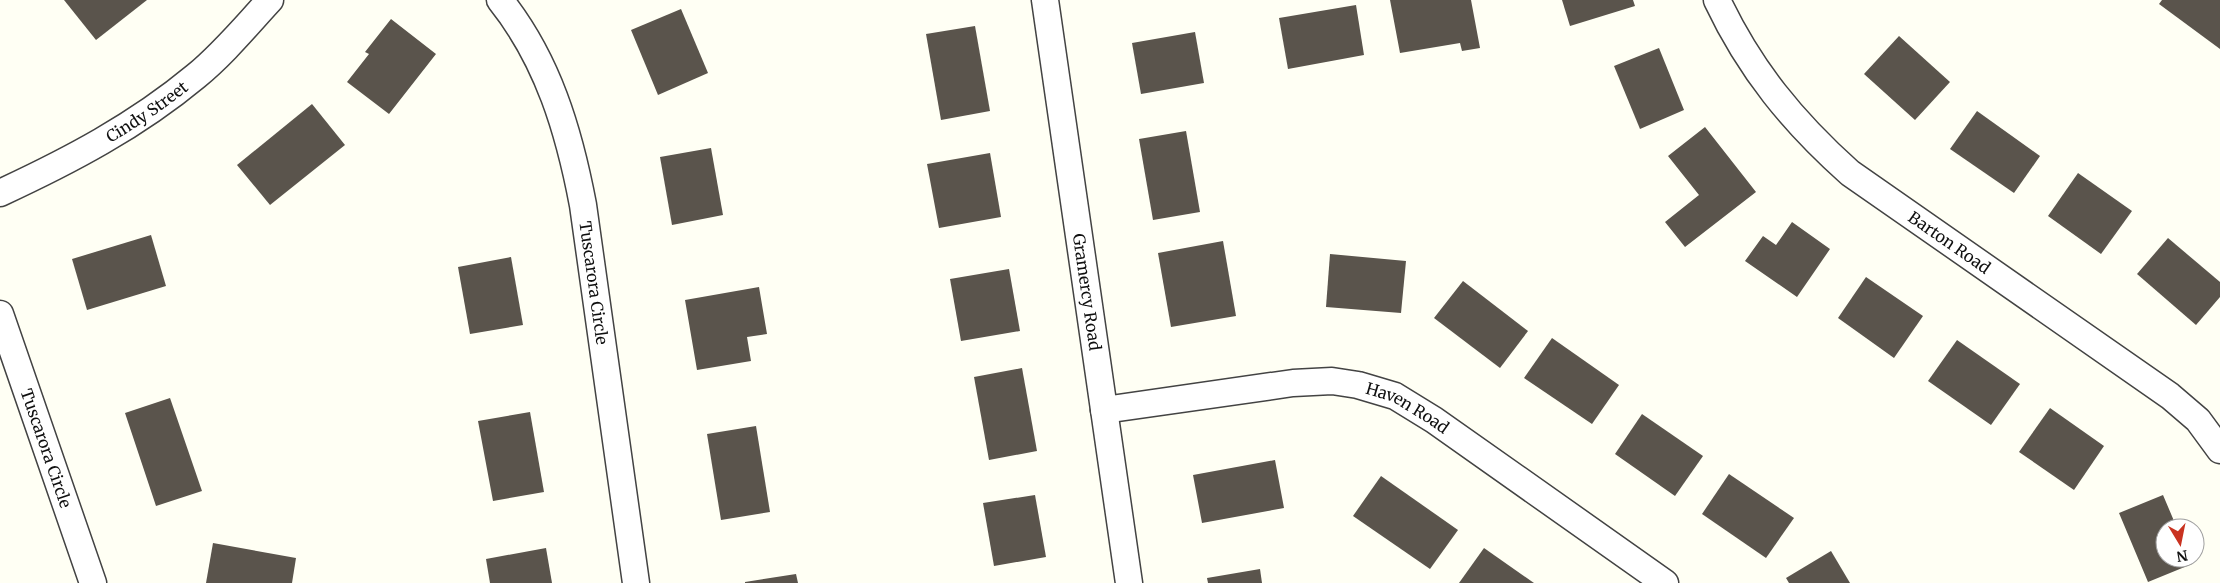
<svg xmlns="http://www.w3.org/2000/svg" width="2220" height="583" font-family="Merriweather,serif">
	<style>
		.building { fill: #5a544c }
		.lines { fill: none; stroke-linecap: round; stroke-linejoin: round }
		.minor-casing { stroke: #434343; stroke-width: 29 }
		.minor { stroke: #fff; stroke-width: 26 }
		.labels { text-anchor: middle; stroke-width: 5; stroke-linejoin: round; paint-order: stroke }
		.street-label { font-size: 16px; fill: #101010; stroke: #fff }
	</style>
	<rect width="100%" height="100%" fill="#fffff4"/>
	<!-- building -->
	<g class="building">
		<polygon points="64,0 147,0 96,40"/>
		<polygon points="1390,0 1471,0 1480,48 1462,51 1460,43 1400,53"/>
		<polygon points="1562,0 1633,0 1635,6 1570,26"/>
		<polygon points="2162,0 2220,0 2220,49 2159,4"/>
		<polygon points="1356,5 1364,55 1288,69 1279,18"/>
		<polygon points="681,9 708,73 658,95 631,30"/>
		<polygon points="391,19 436,54 389,114 347,82 369,54 365,52"/>
		<polygon points="975,26 990,111 941,120 926,34"/>
		<polygon points="1195,32 1204,83 1141,94 1132,43"/>
		<polygon points="1899,36 1950,82 1915,120 1864,74"/>
		<polygon points="1659,48 1684,110 1640,129 1614,66"/>
		<polygon points="312,104 345,145 270,205 237,165"/>
		<polygon points="1977,111 2040,156 2014,193 1950,149"/>
		<polygon points="1705,127 1756,192 1685,247 1665,222 1699,195 1668,156"/>
		<polygon points="1186,131 1200,212 1153,220 1139,139"/>
		<polygon points="711,148 723,215 672,225 660,157"/>
		<polygon points="990,153 1001,217 939,228 927,164"/>
		<polygon points="2078,173 2132,211 2101,254 2048,216"/>
		<polygon points="1792,222 1830,249 1797,297 1745,261 1763,236 1776,245"/>
		<polygon points="151,235 166,286 87,310 72,259"/>
		<polygon points="2168,238 2220,282 2220,297 2196,325 2137,274"/>
		<polygon points="1223,241 1236,316 1171,327 1158,253"/>
		<polygon points="1330,254 1406,261 1401,313 1326,307"/>
		<polygon points="511,257 523,325 470,334 458,267"/>
		<polygon points="1009,269 1020,331 961,341 950,279"/>
		<polygon points="1866,277 1923,316 1894,358 1838,318"/>
		<polygon points="1463,281 1528,331 1500,368 1434,318"/>
		<polygon points="759,287 767,334 747,337 751,361 697,370 685,300"/>
		<polygon points="1552,338 1619,385 1592,424 1524,378"/>
		<polygon points="1957,340 2020,384 1991,425 1928,381"/>
		<polygon points="1022,368 1037,451 989,460 974,377"/>
		<polygon points="170,398 202,491 156,506 125,413"/>
		<polygon points="2050,408 2104,446 2074,490 2019,452"/>
		<polygon points="530,412 544,492 493,501 478,421"/>
		<polygon points="1642,414 1703,456 1675,496 1615,454"/>
		<polygon points="756,426 770,512 721,520 707,434"/>
		<polygon points="1275,460 1284,508 1202,523 1193,475"/>
		<polygon points="1729,474 1794,518 1766,558 1702,514"/>
		<polygon points="1381,476 1458,530 1430,569 1353,516"/>
		<polygon points="1035,495 1046,557 994,566 983,503"/>
		<polygon points="2163,495 2177,528 2165,528 2165,558 2189,558 2192,564 2148,582 2119,513"/>
		<polygon points="213,543 296,558 292,583 206,583"/>
		<polygon points="546,548 552,583 490,583 486,559"/>
		<polygon points="1484,548 1534,583 1459,583"/>
		<polygon points="1831,551 1850,583 1789,583 1786,578"/>
		<polygon points="1260,569 1262,583 1208,583 1207,578"/>
		<polygon points="796,574 798,583 745,583 745,582"/>
	</g>
	<g class="lines">
		<!-- minor casing -->
		<g class="minor-casing">
			<g id="minor">
				<path id="s1" d="M500 0C548 60 569 131 583 205L636 583"/>
				<path id="s2" d="M1045 0 1129 583"/>
				<path id="s3" d="M1717 0C1750 70 1793 122 1850 173L2170 396 2198 420 2220 450"/>
				<path id="s4" d="M0 193C69 161 136 126 196 76 223 54 246 26 270 0"/>
				<path id="s5" d="M0 314 93 583"/>
				<path id="s6" d="M1104 410 1293 383 1332 381 1358 385 1395 396 1434 420 1665 583"/>
			</g>
		</g>
		<!-- minor -->
		<use href="#minor" class="minor"/>
	</g>
	<g class="labels">
		<!-- street labels -->
		<g class="street-label">
			<text dy="6" stroke="none"><textPath href="#s4" startOffset="168">Cindy Street</textPath></text>
			<text dy="6" stroke="none"><textPath href="#s3" startOffset="341">Barton Road</textPath></text>
			<text dy="6" stroke="none"><textPath href="#s1" startOffset="302">Tuscarora Circle</textPath></text>
			<text dy="6" stroke="none"><textPath href="#s2" startOffset="295">Gramercy Road</textPath></text>
			<text dy="6" stroke="none"><textPath href="#s6" startOffset="311">Haven Road</textPath></text>
			<text dy="6" stroke="none"><textPath href="#s5" startOffset="142">Tuscarora Circle</textPath></text>
		</g>
	</g>
	<!-- north arrow -->
	<g transform="translate(2180 543) rotate(170)"><circle r="24" fill="#ffffff" stroke="#9f9f9f"/>
	<path d="M0-4L9 19L0 12L-9 19Z" fill="#c93220"/>
	<text y="-8" font-size="14" font-weight="bold" text-anchor="middle" fill="#101010">N</text>
	</g>
</svg>
